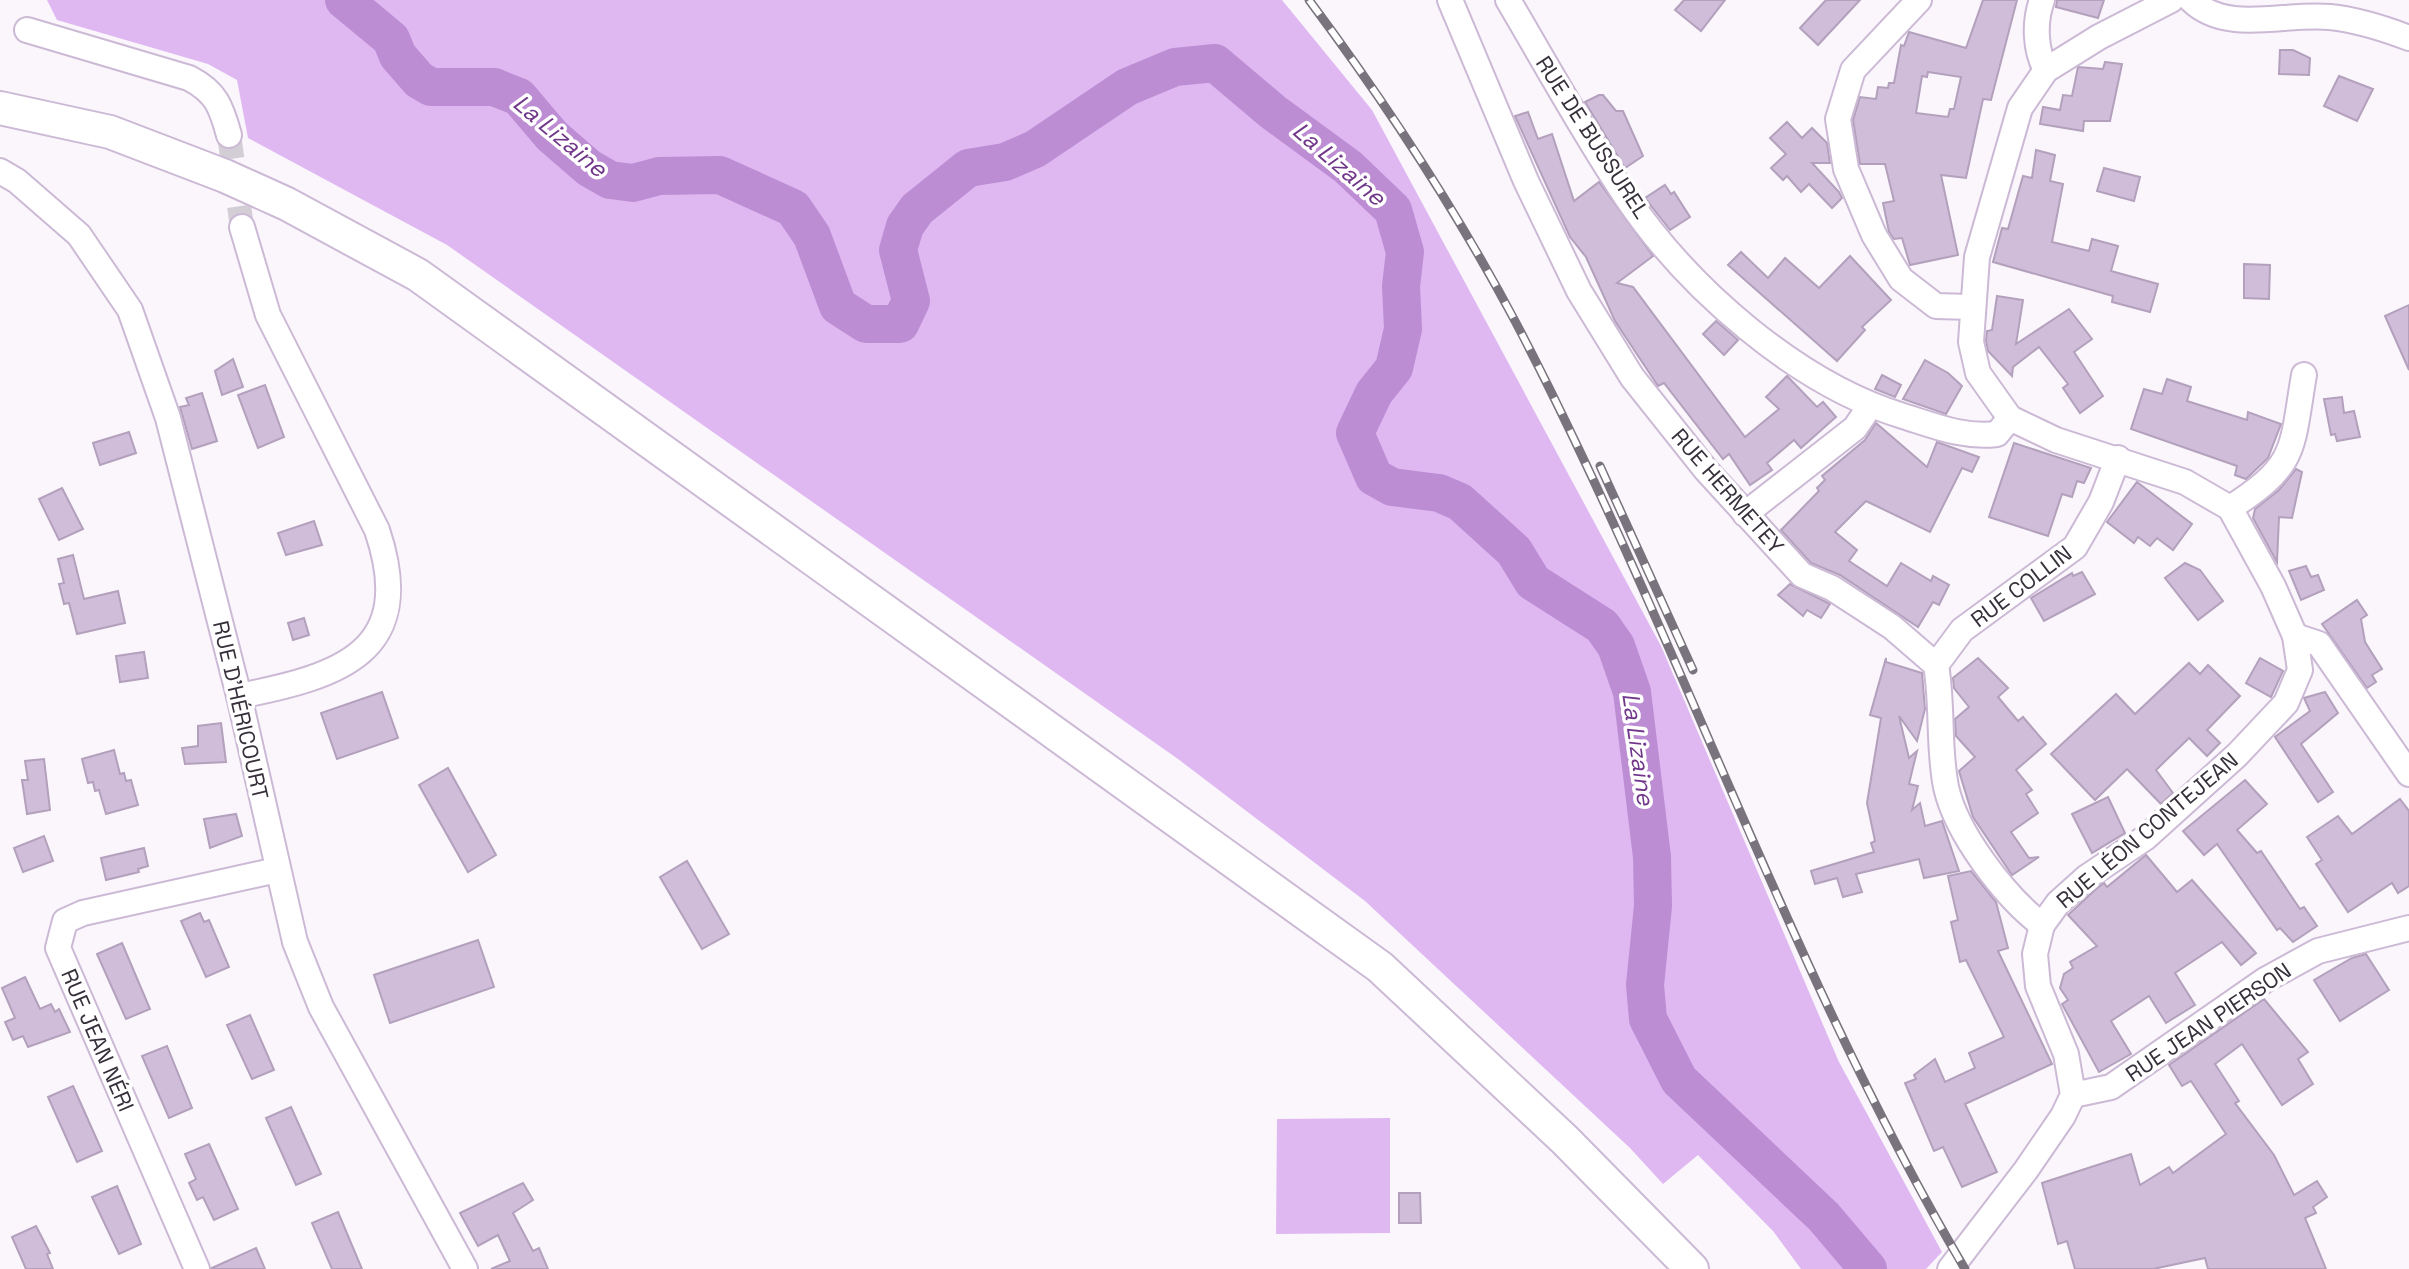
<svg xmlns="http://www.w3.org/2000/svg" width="2409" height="1269" font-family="'Space Grotesk',sans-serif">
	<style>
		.green { fill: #dfb8f2 }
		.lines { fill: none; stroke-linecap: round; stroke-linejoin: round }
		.river { stroke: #bc8dd3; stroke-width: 38 }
		.building { fill: #d0bdd9; stroke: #b3a0bc; stroke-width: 2; fill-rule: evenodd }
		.minor-tunnel { stroke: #d3ced5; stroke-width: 24; stroke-dasharray: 24 12; stroke-linecap: butt }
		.minor-casing { stroke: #ccb9d5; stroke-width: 28 }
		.major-casing { stroke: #ccb9d5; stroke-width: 36 }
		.minor { stroke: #fff; stroke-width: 24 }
		.major { stroke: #fff; stroke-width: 32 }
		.rail-casing { stroke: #79737d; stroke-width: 9 }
		.rail { stroke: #fff; stroke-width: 6; stroke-dasharray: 18; stroke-linecap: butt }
		.labels { text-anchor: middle; stroke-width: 7; stroke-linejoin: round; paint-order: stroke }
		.street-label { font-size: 22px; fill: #37303b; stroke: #fff }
		.water-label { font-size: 24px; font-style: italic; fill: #703689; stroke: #fff }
	</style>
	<rect width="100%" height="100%" fill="#faf6fc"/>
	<!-- green -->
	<g class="green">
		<polygon points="47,0 1282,0 1372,110 1661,646 1839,1062 1942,1252 1926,1269 1801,1269 1773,1231 1698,1155 1663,1184 1630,1148 1365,901 1178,759 447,245 248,138 237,80 208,64 57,20"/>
		<polygon points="1390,1118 1390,1233 1276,1234 1277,1119"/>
	</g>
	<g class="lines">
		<!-- river -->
		<polyline class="river" points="344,0 391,39 398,56 419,80 431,87 494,87 519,97 552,136 589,168 610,180 633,183 659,176 720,175 793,208 812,236 838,306 866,324 900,324 911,301 898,250 905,226 917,209 968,168 1005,162 1035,149 1127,87 1175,67 1215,63 1273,112 1348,167 1393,210 1405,252 1401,286 1403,329 1394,368 1374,393 1355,433 1374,477 1392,487 1439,493 1460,502 1514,551 1533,582 1602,626 1616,646 1632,692 1652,857 1653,906 1645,985 1648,1019 1679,1080 1824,1217 1868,1269"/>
	</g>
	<!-- building -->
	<g class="building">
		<polygon points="1684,0 1725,0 1701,31 1675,10"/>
		<polygon points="1826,0 1860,0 1818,45 1800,28"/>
		<path d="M1983 0H2017L1991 100 1983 99 1966 178 1941 175 1958 255 1910 265 1902 238 1894 239 1889 232 1883 203 1894 201 1885 164H1860L1853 120 1860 97 1876 99 1878 87 1888 88 1889 83H1894L1901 45 1904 46 1909 32 1966 48ZM1928 72 1961 77 1954 109H1950L1948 117 1916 113 1922 76 1927 77Z"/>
		<polygon points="2057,0 2104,0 2098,18 2056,7"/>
		<polygon points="2280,50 2293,50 2310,58 2309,75 2279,74"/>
		<polygon points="2105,62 2122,64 2110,121 2084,121 2083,131 2040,124 2043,107 2060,110 2063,95 2072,96 2078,67 2103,69"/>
		<polygon points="2339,76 2373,89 2357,121 2324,106"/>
		<polygon points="1599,95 1603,95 1616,111 1623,111 1643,156 1625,168 1585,102"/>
		<polygon points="1528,112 1538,139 1552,134 1574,201 1599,182 1653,256 1617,283 1633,287 1745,437 1779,409 1766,397 1787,376 1817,407 1823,402 1836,417 1801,448 1794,440 1767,463 1772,470 1750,485 1729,454 1723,459 1664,383 1658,386 1615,321 1586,257 1570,237 1515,116"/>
		<polygon points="1787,122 1802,138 1812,128 1827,143 1830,163 1812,163 1839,192 1842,198 1832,208 1809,184 1801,192 1787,176 1783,180 1771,168 1786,154 1770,138"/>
		<polygon points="2036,150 2055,155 2050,181 2063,184 2052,242 2089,251 2092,239 2118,246 2111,271 2158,284 2150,312 2112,302 2113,296 1993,262 2002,228 2008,229 2023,176 2032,178"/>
		<polygon points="2104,168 2140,177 2134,201 2097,191"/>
		<polygon points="1665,185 1671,194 1674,192 1690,217 1670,230 1645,198"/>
		<polygon points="1741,252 1768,278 1785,258 1819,288 1850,256 1891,300 1862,327 1865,330 1837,361 1728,265"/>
		<polygon points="2244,264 2270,265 2269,299 2244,298"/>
		<polygon points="1997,296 2023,300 2016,344 2069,309 2092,339 2074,352 2103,396 2080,413 2063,388 2068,384 2039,347 2013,367 2012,376 1988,351 1986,341 1987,331 1992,330"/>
		<polygon points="2409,305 2409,370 2385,316"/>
		<polygon points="1716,321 1738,340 1724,355 1703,334"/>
		<polygon points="233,359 243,387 222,395 215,371"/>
		<polygon points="1925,360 1948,373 1962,386 1946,414 1903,399"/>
		<polygon points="1882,375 1901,385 1895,397 1875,389"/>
		<polygon points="2167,379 2191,387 2187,401 2247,420 2248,412 2281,424 2268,458 2246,479 2235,475 2237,466 2131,429 2144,389 2162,394"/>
		<polygon points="265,385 284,437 258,448 238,395"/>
		<polygon points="202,393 217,441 192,449 180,407 189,405 186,398"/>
		<polygon points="2342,397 2344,413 2354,411 2360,437 2337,441 2335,434 2331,435 2324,399"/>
		<polygon points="1876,423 1927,467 1937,442 1979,457 1972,472 1962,468 1930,532 1866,501 1835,532 1857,550 1849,561 1887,586 1901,563 1931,581 1933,576 1949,585 1939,605 1933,602 1918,627 1840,575 1811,563 1781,530 1819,491 1817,488 1825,480 1822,476 1865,440"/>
		<polygon points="129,432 136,453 100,465 93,443"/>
		<polygon points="2014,443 2091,468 2084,483 2077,481 2072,497 2062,494 2048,536 1989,517"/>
		<polygon points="2296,469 2302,472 2292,518 2279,517 2277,562 2253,518 2255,509 2279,490"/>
		<polygon points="2137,482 2192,524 2173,550 2157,538 2150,546 2138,537 2134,543 2107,522"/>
		<polygon points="62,488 83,529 59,540 39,499"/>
		<polygon points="314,521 322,545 286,555 278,533"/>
		<polygon points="73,555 84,599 118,591 125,623 77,634 69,603 64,604 59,584 64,583 58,559"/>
		<polygon points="2185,563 2200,570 2223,601 2198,620 2165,578"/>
		<polygon points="2306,566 2311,577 2318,575 2324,590 2301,600 2289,571"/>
		<polygon points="2082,572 2095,594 2044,621 2031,598 2072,573 2073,576"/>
		<polygon points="1790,584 1830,604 1821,618 1807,610 1803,616 1778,595"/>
		<polygon points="2357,600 2367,615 2361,619 2365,642 2382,669 2372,675 2376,682 2367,688 2322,624"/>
		<polygon points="304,618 309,635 293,640 288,623"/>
		<polygon points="144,652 148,678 120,682 116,656"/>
		<polygon points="1886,658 1886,662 1922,673 1925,709 1917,741 1899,716 1909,758 1917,751 1909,784 1918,786 1912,810 1920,803 1925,826 1942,821 1959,871 1924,878 1919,859 1856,874 1862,892 1843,897 1837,878 1815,884 1811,871 1874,852 1871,843 1875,841 1867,803 1881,718 1870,715"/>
		<polygon points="1978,658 2008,688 1998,697 2018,721 2023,717 2046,744 2016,770 2032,790 2026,794 2038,813 2011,832 2029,858 2039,857 2012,875 1973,817 1959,771 1975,757 1956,736 1955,719 1969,707 1954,688 1953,678"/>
		<polygon points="2260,658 2283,671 2271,697 2246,683"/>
		<polygon points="2189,663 2200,674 2208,665 2240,696 2207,730 2220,743 2207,756 2189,738 2156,770 2173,793 2161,804 2127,769 2095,800 2051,754 2116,694 2135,714"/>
		<polygon points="382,692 398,738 337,759 321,713"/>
		<polygon points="2325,692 2338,713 2301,744 2333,792 2318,802 2275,737 2310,711 2304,698"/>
		<polygon points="221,723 226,762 185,764 182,748 198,746 198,726"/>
		<polygon points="114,750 120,774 124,773 126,781 131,780 138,805 106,814 99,790 95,791 93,782 88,783 82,759"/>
		<polygon points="44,759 50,810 27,814 22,780 28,780 25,761"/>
		<polygon points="448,768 496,855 468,872 419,785"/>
		<polygon points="2245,780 2267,804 2237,830 2257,853 2261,851 2300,909 2304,907 2317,926 2293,942 2280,928 2277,930 2217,844 2204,855 2183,831"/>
		<polygon points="2108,797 2125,833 2092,853 2072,814"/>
		<polygon points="2400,799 2409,811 2409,886 2398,893 2392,883 2348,912 2316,864 2322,860 2307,837 2338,816 2352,834"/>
		<polygon points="236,814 242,836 210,848 204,819"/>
		<polygon points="44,836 53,861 23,872 14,848"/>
		<polygon points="144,848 148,866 138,869 139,872 106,880 101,858"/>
		<polygon points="2146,855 2177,892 2192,880 2256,953 2241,965 2222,942 2175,973 2195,1005 2166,1023 2149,996 2111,1021 2131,1054 2099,1072 2062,1004 2068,1000 2060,988 2064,974 2073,968 2070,962 2097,946 2068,915 2096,889 2104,883 2107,887"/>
		<polygon points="687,861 729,934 702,949 660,877"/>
		<polygon points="1971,871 1996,902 2008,948 1998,951 2052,1064 1965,1104 1997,1172 1962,1187 1943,1147 1934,1151 1905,1083 1916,1079 1914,1075 1935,1059 1945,1082 1975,1068 1969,1053 2004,1037 1966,960 1960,962 1951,922 1958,920 1948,876"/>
		<polygon points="200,913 204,922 209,920 229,967 206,977 181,921"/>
		<polygon points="478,940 494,987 390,1023 374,975"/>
		<polygon points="122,943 150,1009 126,1019 97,954"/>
		<polygon points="2366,954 2389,990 2340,1021 2314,980 2352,958"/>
		<polygon points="25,977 40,1009 51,1004 55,1012 59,1009 70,1032 28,1047 23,1036 13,1040 5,1022 15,1018 2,988"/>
		<polygon points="2264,999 2308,1052 2298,1059 2313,1084 2282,1105 2242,1044 2215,1064 2239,1101 2235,1103 2274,1155 2294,1195 2317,1181 2327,1197 2313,1207 2316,1213 2305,1218 2326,1269 2208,1269 2205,1258 2153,1269 2075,1269 2067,1241 2058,1244 2042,1183 2131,1154 2140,1185 2169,1167 2173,1173 2226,1134 2191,1081 2182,1086 2169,1065"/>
		<polygon points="250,1015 274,1070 252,1079 227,1025"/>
		<polygon points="167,1046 192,1108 169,1118 142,1056"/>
		<polygon points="73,1086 102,1151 77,1162 48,1097"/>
		<polygon points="291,1107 321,1174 296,1185 266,1118"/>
		<polygon points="209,1144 238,1209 214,1220 203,1197 197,1200 189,1183 196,1179 185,1154"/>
		<polygon points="523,1183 533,1200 513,1213 533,1251 539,1248 548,1269 491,1269 510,1261 498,1235 478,1246 460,1213"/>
		<polygon points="117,1186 141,1244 119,1254 92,1197"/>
		<polygon points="1399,1193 1420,1193 1421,1223 1399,1223"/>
		<polygon points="338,1212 351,1243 362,1269 332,1269 312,1223"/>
		<polygon points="36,1226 50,1253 47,1254 53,1269 26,1269 12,1237"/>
		<polygon points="256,1248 265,1269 212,1269 212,1268"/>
	</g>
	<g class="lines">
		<!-- minor-tunnel -->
		<polyline class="minor-tunnel" points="229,135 242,227"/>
		<!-- minor casing -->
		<g class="minor-casing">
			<g id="minor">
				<path d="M1450 0 1526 181 1579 291 1632 377 1706 470 1802 575 1832 588 1892 627 1936 665C1943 705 1938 747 1946 787 1956 833 2005 897 2042 925"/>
				<path d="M1508 0C1547 66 1584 134 1627 198 1688 288 1797 384 1903 416 1935 426 1963 438 1997 434L2010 418"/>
				<polyline points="1919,0 1853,70 1838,119 1846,169 1874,235 1901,279 1936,306 1971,307"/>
				<path d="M2042 0C2034 22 2035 50 2046 70"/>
				<path d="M2191 0C2227 35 2285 12 2330 17 2358 20 2383 28 2409 38"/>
				<path d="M27 30 189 78C216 92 221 106 229 135"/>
				<polyline points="0,171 17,181 79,235 130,310 168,418 239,696 295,942 321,1007 465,1269"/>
				<path d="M2230 508C2298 464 2291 451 2304 375"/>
				<polyline points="1745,514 1855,428 1870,406"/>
				<polyline points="2295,636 2319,644 2409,774"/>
				<polyline points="1936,665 1962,630 2075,547 2101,502 2118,458"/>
				<path d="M239 696C341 676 418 652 377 530L268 315 242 227"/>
				<polyline points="2073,1095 2111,1087 2265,980 2318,951 2409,928"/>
				<polyline points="197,1269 58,948 65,921 83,913 277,870"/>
				<polyline points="1950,1269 2026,1170 2063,1116 2073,1095 2066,1054 2038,986 2035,954 2042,925 2058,903 2087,877 2145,838 2237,755 2286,703 2300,670 2295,636 2273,586 2230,508 2185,482 2056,440 2010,418 1978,373 1971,342 1977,257 2020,108 2046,70 2099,37 2171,0"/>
			</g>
		</g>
		<!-- major casing -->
		<g class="major-casing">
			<polyline id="major" points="0,108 110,132 225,176 287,204 418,275 1380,967 1565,1140 1692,1269"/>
		</g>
		<!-- minor -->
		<use href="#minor" class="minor"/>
		<!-- major -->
		<use href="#major" class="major"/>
		<!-- rail casing -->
		<g class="rail-casing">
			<g id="rail">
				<path d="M1309 0C1385 102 1455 208 1515 321 1677 630 1787 967 1965 1269"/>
				<polyline points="1600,466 1693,670"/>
			</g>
		</g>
		<!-- rail -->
		<use href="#rail" class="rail"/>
	</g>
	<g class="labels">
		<!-- street labels -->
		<g class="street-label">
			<text transform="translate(1593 137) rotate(57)" y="8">RUE DE BUSSUREL</text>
			<text transform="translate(1728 491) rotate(49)" y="8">RUE HERMETEY</text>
			<text transform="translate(2021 586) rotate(-37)" y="8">RUE COLLIN</text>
			<text transform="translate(241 710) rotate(77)" y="8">RUE D'HÉRICOURT</text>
			<text transform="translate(2147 830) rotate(-40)" y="8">RUE LÉON CONTEJEAN</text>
			<text transform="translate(2208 1022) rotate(-34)" y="8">RUE JEAN PIERSON</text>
			<text transform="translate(98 1040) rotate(67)" y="8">RUE JEAN NÉRI</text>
		</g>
		<!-- water labels -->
		<g class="water-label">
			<text transform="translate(560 136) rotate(40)" y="8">La Lizaine</text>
			<text transform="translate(1339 164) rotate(41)" y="8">La Lizaine</text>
			<text transform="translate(1638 749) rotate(82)" y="8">La Lizaine</text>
		</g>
	</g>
</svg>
